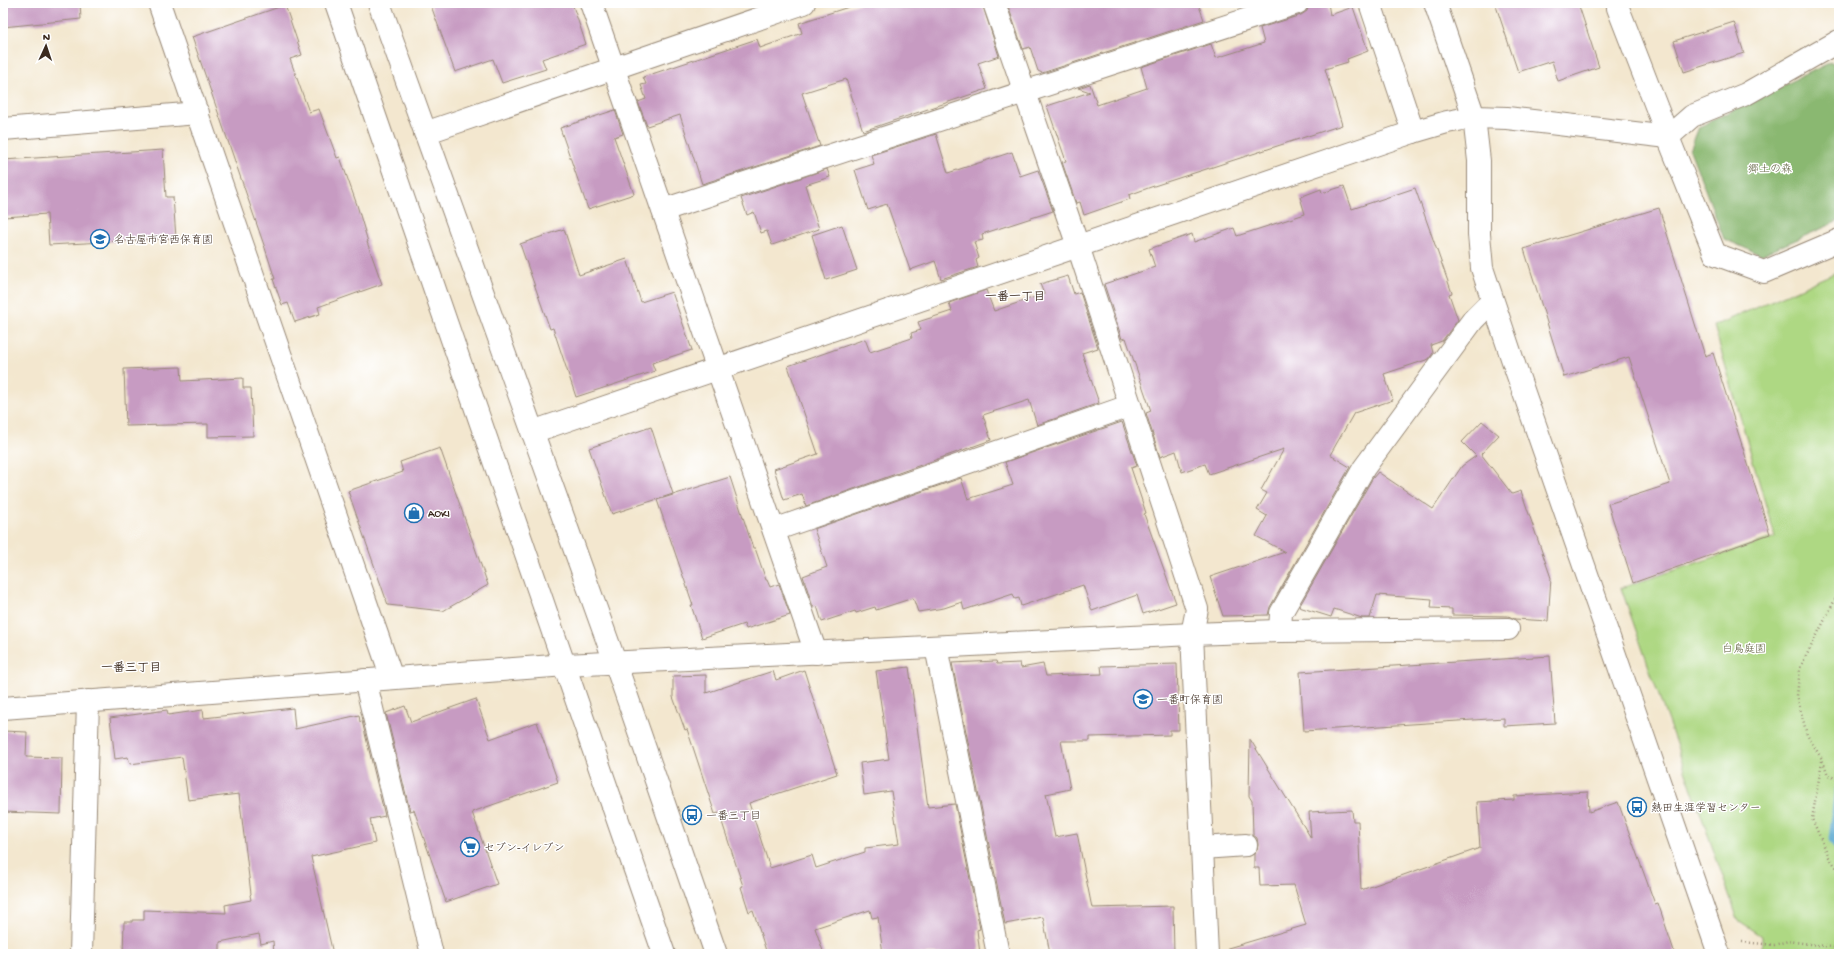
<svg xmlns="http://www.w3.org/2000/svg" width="1842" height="957" font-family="'Gochi Hand','Klee One',sans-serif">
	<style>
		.green { fill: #aed883; stroke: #748150 }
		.forest { fill: #8ab871; stroke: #627148 }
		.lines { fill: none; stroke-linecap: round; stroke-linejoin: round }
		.stream { stroke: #53a4cd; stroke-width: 9 }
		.building { fill: #c79bc2 }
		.minor-casing { stroke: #978876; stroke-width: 24 }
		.path { stroke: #978876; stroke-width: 2.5; stroke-dasharray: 1 3; stroke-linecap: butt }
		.minor { stroke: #fff; stroke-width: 22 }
		.labels { text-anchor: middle; stroke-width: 3; stroke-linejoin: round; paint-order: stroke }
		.park-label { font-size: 11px; fill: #5e5e3c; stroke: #fff }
		.poi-label { font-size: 11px; fill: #3b2a1e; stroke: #fff; text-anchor: start }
		.neighbourhood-label { font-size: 12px; font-weight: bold; fill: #3b2a1e; stroke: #fff }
	</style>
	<rect width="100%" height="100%" fill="#fff"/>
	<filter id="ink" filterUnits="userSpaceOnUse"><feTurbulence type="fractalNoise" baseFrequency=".025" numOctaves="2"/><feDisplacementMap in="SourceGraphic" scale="8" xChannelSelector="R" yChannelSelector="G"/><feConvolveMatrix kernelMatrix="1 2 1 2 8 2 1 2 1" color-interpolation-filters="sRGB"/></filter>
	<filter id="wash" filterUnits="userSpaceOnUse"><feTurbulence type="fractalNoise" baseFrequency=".012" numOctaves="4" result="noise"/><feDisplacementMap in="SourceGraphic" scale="16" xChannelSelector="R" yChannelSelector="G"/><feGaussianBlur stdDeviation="0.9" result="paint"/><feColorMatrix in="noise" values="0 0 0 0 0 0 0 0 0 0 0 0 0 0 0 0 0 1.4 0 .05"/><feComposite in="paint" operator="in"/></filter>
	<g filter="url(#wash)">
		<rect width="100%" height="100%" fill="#f3e7cf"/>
		<!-- green -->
		<polygon class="green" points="1839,271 1839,954 1762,954 1762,936 1738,920 1621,588 1775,537 1714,326"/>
		<!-- forest -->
		<polygon class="forest" points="1831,62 1839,66 1839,221 1761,255 1724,239 1690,150 1699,127"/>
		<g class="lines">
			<!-- stream -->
			<polyline class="stream" points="1839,787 1833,840 1839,847"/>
		</g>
		<g id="blocks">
			<!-- building -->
			<g class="building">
				<polygon points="3,3 80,3 81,19 3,27"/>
				<polygon points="430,3 572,3 586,44 542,59 546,69 502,83 493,59 455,72"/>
				<polygon points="861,3 982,3 999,56 978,63 987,89 863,131 846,79 802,93 820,146 702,184 680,115 647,126 638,102 646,99 641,85 646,84 643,77 757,39 760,48 802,33 799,23"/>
				<polygon points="1007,3 1198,3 1204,20 1042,73 1038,71 1030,47 1023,49"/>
				<polygon points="1309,3 1328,3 1330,15 1353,7 1368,51 1347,59 1348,62 1325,69 1342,125 1151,187 1129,195 1130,199 1084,215 1080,202 1076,203 1062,162 1066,161 1047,106 1090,92 1078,88 1090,84 1097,105 1147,88 1141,67 1211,44 1216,58 1264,43 1260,28 1301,15 1307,11"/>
				<polygon points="1495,3 1578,3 1599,67 1558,81 1552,61 1518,72"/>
				<polygon points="285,5 302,55 290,59 309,112 319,109 337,158 340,157 357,205 368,242 367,242 382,284 318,307 320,314 295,322 288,303 282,305 273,279 275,279 265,248 192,37"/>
				<polygon points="1734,22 1744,53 1684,72 1674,41"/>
				<polygon points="615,110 623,134 614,137 634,194 588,209 560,128"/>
				<polygon points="936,134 948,173 1012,152 1020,176 1038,170 1053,211 982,234 983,240 974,242 979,258 976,260 978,267 941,279 935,261 910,270 887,204 868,210 855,170 874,164 871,155"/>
				<polygon points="163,150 166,197 173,197 176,238 49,245 47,214 4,217 3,160"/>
				<polygon points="827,169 830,177 805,185 819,229 772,245 767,231 761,233 754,212 747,215 741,198"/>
				<polygon points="1344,186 1352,209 1415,188 1452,293 1449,294 1458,320 1442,341 1431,345 1433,353 1429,359 1384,374 1393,400 1354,413 1330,455 1350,467 1270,607 1268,615 1223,616 1210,577 1285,552 1256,536 1267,516 1257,510 1267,493 1261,490 1284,449 1209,474 1205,464 1182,472 1176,451 1160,457 1146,413 1151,411 1126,338 1122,339 1104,284 1155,267 1149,249 1192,234 1194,242 1234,228 1237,236 1305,214 1300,197 1321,189 1322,193"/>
				<polygon points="1659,208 1705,356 1713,353 1770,534 1633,583 1608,504 1670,484 1629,357 1564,377 1524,249"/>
				<polygon points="842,225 857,270 826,280 812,235"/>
				<polygon points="564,229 579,275 627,259 641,302 672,292 692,350 652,363 655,371 576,397 553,328 550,329 520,244"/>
				<polygon points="1068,276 1074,294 1080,292 1098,348 1082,353 1099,403 1037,425 1029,400 983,415 991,440 806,506 802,494 784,500 774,469 818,454 788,366 865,339 870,352 912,338 911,333 921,330 918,322 952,311 949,303 986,290 994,311 1044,294 1040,284"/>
				<polygon points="181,367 182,381 243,378 243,388 251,388 253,436 208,437 208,424 126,426 124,369"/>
				<polygon points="1482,421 1499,435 1481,454 1512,494 1521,491 1551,578 1548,621 1515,619 1508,616 1452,615 1452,609 1431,608 1432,599 1377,595 1370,618 1362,618 1334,609 1331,617 1299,607 1372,479 1378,472 1433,509 1462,466 1476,456 1462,442"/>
				<polygon points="1122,422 1137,466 1131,468 1146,513 1144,514 1176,603 1143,614 1137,595 1092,611 1083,585 1021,606 1019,598 1015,599 1013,594 964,610 962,602 944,608 918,612 913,598 876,610 875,607 856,613 855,611 822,622 817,606 813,607 803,576 827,567 814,529 961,478 968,499 1013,485 1005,462"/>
				<polygon points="651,427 673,494 612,514 589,448"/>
				<polygon points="440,448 488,585 443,611 388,605 348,491 403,472 400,462"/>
				<polygon points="730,477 753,548 755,548 766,580 767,580 770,587 779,584 790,615 746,629 744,624 702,638 691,605 693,605 657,500"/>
				<polygon points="1550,656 1555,723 1504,726 1504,718 1304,731 1300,672"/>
				<polygon points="996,661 997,664 1020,663 1021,668 1043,664 1046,676 1102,674 1101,666 1177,664 1179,730 1170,730 1170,735 1090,737 1090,741 1061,741 1070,789 1046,794 1055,837 1077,833 1092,908 1173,906 1174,954 1050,954 1043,917 1005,924 952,663"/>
				<polygon points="909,667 928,807 955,804 980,929 977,930 980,954 883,954 878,917 872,918 870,910 815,928 824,954 767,954 753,910 749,912 741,887 743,886 719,813 715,814 687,729 685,730 673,697 673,676 706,675 706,693 773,671 776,680 804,670 837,774 749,803 770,868 812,855 816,868 865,852 865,848 899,844 891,791 864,795 860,763 889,759 876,671"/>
				<polygon points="476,699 490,739 537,722 558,782 472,812 497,884 446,902 414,810 410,811 386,713 405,706 411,722"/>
				<polygon points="293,708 295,729 359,715 360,722 362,721 385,816 370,819 375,843 311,857 333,954 274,954 273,941 261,944 259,934 220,942 220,954 123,954 124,922 132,922 132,920 144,920 144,910 226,913 225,905 251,900 250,895 251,894 239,794 188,800 182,757 130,764 128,757 115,759 110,718 167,710 168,715 203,710 204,718"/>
				<polygon points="3,731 27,732 26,757 62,758 61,814 3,812"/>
				<polygon points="1250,739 1311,838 1309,812 1352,810 1353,821 1358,821 1361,890 1480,848 1477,802 1514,800 1514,796 1588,792 1589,812 1618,802 1655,904 1658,903 1675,954 1229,954 1228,948 1306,925 1294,885 1260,886 1259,868 1254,868 1254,854 1257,850 1258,845 1257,838 1253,835 1252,801 1249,796"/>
			</g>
		</g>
	</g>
	<g filter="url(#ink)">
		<use href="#blocks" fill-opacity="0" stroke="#978876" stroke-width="1"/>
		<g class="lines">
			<!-- minor casing -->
			<g class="minor-casing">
				<g id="minor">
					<polyline points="159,3 392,678"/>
					<polyline points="336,3 664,954"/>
					<polyline points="379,3 615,662 716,954"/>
					<polyline points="591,3 816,653"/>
					<polyline points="994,3 1078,246 1197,609 1192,634 1207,954"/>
					<polyline points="1370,3 1413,132"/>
					<polyline points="1435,3 1474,117 1479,161 1479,234 1482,268 1516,370 1719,954"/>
					<polyline points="1618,8 1668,137 1715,254 1764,272 1839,240"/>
					<polyline points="3,129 198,113"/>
					<polyline points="425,133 804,3"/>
					<polyline points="663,210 1297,3"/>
					<polyline points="532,432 1413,132 1447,122 1474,117 1507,118 1668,137 1692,116 1746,94 1839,41"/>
					<polyline points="774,530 1129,406"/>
					<polyline points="1280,631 1281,613 1364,468 1473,320 1492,301"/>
					<polyline points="936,647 998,954"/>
					<polyline points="365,680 432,954"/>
					<polyline points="3,708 566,665 1192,634 1280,631 1508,629"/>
					<polyline points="1202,848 1246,845"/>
					<polyline points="81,954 88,701"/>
				</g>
			</g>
			<!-- path -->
			<g class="path">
				<polyline points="1839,592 1800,668 1797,696 1807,735 1822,759 1828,775 1839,780"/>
				<polyline points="1822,761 1812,819 1829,857 1839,871"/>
				<polyline points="1742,942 1774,945 1788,941 1839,948"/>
			</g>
			<!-- minor -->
			<use href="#minor" class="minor"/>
		</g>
	</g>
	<!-- icons -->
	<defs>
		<g id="school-ring" transform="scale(1)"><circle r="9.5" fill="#fff" stroke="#1f6fb2" stroke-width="1.5"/><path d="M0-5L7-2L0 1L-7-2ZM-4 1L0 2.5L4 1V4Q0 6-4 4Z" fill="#1f6fb2"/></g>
		<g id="shop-ring" transform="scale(1)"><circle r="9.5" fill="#fff" stroke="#1f6fb2" stroke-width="1.5"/><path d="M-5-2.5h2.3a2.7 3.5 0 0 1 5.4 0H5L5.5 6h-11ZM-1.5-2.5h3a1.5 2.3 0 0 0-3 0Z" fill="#1f6fb2"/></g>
		<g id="bus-ring" transform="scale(1)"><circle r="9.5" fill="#fff" stroke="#1f6fb2" stroke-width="1.5"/><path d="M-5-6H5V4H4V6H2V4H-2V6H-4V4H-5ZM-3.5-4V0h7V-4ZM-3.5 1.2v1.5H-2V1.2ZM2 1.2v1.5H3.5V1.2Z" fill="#1f6fb2"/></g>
		<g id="supermarket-ring" transform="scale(1)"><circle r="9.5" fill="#fff" stroke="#1f6fb2" stroke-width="1.5"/><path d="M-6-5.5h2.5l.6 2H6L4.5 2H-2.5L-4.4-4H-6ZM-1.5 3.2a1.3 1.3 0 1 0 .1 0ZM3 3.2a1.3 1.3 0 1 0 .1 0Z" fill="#1f6fb2"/></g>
	</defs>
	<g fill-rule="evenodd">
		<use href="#school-ring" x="100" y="239"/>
		<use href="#shop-ring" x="414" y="513"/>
		<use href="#school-ring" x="1143" y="699"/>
		<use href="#bus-ring" x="1637" y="807"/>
		<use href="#bus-ring" x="692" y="815"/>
		<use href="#supermarket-ring" x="470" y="847"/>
	</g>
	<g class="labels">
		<!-- park labels -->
		<g class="park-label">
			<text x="1770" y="172">郷土の森</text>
			<text x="1744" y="652">白鳥庭園</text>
		</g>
		<!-- poi labels -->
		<g class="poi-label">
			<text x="114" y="243">名古屋市宮西保育園</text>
			<text x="428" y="517">AOKI</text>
			<text x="1157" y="703">一番町保育園</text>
			<text x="1651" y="811">熱田生涯学習センター</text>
			<text x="706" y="819">一番三丁目</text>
			<text x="484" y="851">セブン-イレブン</text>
		</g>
		<!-- neighbourhood labels -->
		<g class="neighbourhood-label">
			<text x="1015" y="300">一番一丁目</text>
			<text x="131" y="671">一番三丁目</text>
		</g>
	</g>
	<!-- margin -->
	<rect width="1842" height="957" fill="none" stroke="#fff" stroke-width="16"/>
	<!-- north arrow -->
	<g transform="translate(46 46) rotate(3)" stroke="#ffffff" stroke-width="3" paint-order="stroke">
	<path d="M0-3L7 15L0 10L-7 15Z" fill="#3b2a1e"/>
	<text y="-6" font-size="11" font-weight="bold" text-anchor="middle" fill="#3b2a1e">N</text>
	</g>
</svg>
